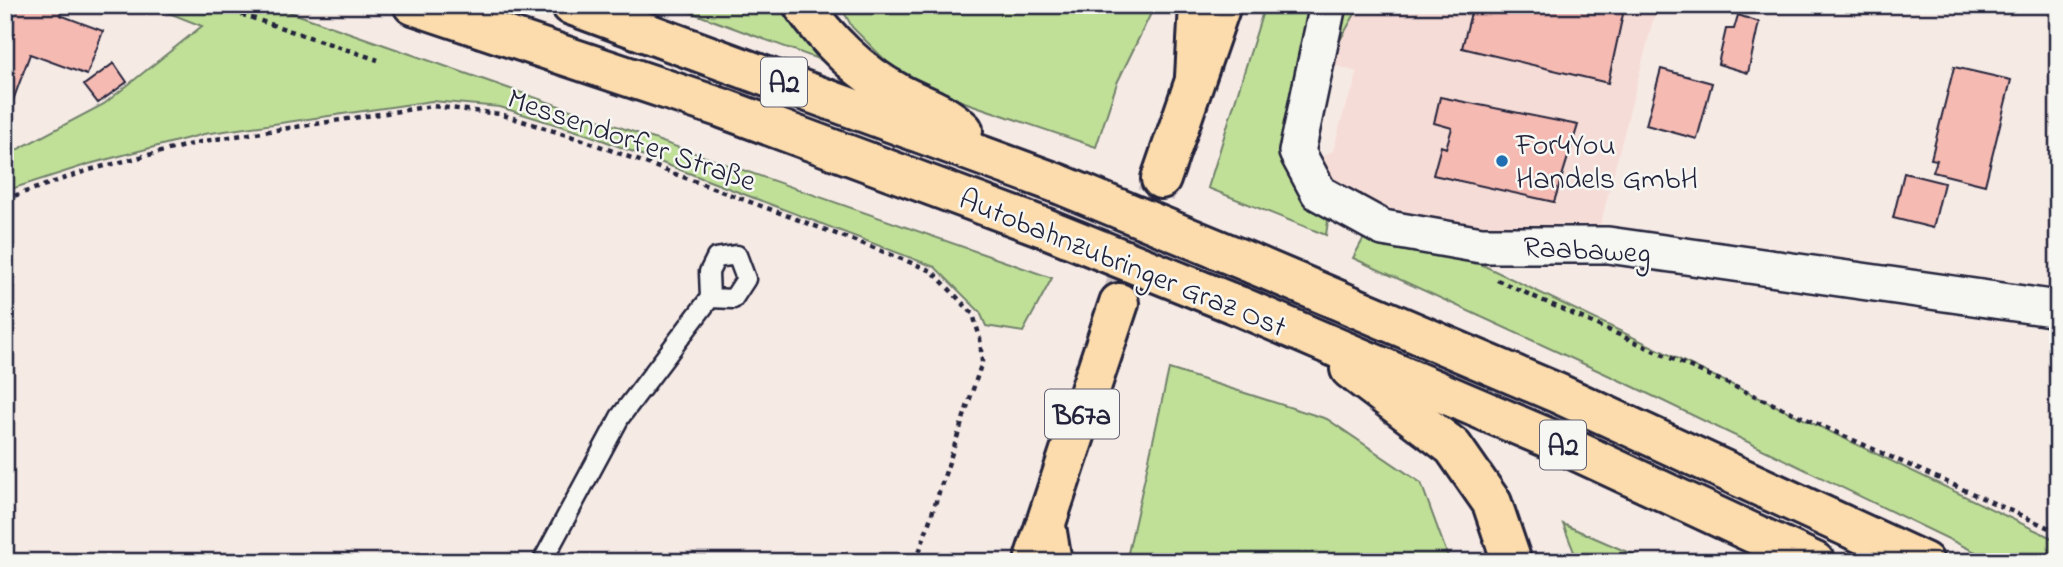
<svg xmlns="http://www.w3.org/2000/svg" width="2063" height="567" font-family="'Indie Flower',sans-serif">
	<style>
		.built { fill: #f6dcd6 }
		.green { fill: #c0e098; stroke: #71816a; stroke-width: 2 }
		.building { fill: #f5bab2; stroke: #22223b; stroke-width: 2 }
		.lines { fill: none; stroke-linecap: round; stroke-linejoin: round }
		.primary-tunnel { stroke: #ccc2c3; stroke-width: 38; stroke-dasharray: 38 19; stroke-linecap: butt }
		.service-casing { stroke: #22223b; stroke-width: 23 }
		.minor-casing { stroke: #22223b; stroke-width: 40 }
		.primary-casing { stroke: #22223b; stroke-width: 44 }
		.motorway-casing { stroke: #22223b; stroke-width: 44 }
		.path { stroke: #22223b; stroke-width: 4.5; stroke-dasharray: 5 5; stroke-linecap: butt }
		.service { stroke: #f6f6f2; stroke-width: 18 }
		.minor { stroke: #f6f6f2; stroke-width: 35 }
		.primary { stroke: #fcdcac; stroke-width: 38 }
		.motorway { stroke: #fcdcac; stroke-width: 38 }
		.motorway-bridge-casing { stroke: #22223b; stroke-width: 44; stroke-linecap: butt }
		.motorway-bridge { stroke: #fcdcac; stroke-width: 38 }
		.poi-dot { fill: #1f6fb2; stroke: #f6f6f2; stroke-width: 2.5 }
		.labels { text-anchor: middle; stroke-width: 5; stroke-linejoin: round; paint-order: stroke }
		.shield { fill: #f6f6f2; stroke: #626272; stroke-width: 2 }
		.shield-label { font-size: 28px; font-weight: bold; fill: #22223b }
		.street-label { font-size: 30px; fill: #22223b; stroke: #f6f6f2 }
		.poi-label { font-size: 30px; fill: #22223b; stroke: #f6f6f2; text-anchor: start }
	</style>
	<rect width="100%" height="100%" fill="#f6eae5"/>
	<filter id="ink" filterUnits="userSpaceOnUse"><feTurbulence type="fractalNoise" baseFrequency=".0143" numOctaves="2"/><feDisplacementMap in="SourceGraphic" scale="14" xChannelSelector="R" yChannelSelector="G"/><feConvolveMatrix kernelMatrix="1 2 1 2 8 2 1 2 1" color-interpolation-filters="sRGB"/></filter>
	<g filter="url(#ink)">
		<!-- built -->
		<polygon class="built" points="1360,5 1657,5 1598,234 1462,226 1354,200 1311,162 1333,151 1345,107 1354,87 1357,72 1327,63"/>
		<!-- green -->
		<g class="green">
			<polygon points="149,5 270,5 1052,278 1023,332 986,326 980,312 935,267 589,135 500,107 432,101 204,134 89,164 5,191 5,156 104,104 202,26"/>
			<polygon points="671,5 779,5 818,59"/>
			<polygon points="840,5 1155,5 1117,83 1096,147 932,91 887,62 852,27"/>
			<polygon points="1265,5 1315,5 1297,186 1328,221 1326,235 1208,188"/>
			<polygon points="1333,5 1360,5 1327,63"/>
			<polygon points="1366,234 1472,260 2058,541 2058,562 1996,562 1634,387 1353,258"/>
			<polygon points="1169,369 1327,419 1421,483 1450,562 1126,562"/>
			<polygon points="1563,524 1650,562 1578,562"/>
		</g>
		<!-- building -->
		<g class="building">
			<polygon points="9,5 63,5 60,15 103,31 87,75 30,54 11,106 5,104 5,16"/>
			<polygon points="1473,5 1625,5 1608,83 1462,48"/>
			<polygon points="1738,15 1759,22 1748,73 1718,64 1726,29 1734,29"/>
			<polygon points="114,63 127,82 98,103 84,85"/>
			<polygon points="1954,67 2011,80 1985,185 1933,172 1937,160 1931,159"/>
			<polygon points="1661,69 1712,83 1697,139 1646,125"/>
			<polygon points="1440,97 1578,125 1554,202 1433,175 1441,146 1446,148 1452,128 1434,123"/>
			<polygon points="1904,173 1944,183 1933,228 1893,218"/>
		</g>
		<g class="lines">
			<!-- primary-tunnel -->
			<polyline class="primary-tunnel" points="1119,303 1161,179"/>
			<!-- service casing -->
			<g class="service-casing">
				<g id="service">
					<polygon points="737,255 746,279 733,299 710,298 709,272 716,258"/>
					<polyline points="542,562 620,417 710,298"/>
				</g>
			</g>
			<!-- minor casing -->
			<g class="minor-casing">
				<polyline id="minor" points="1328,5 1297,152 1319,193 1383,228 1481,245 1608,245 2058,309"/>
			</g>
			<!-- primary casing -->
			<g class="primary-casing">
				<g id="primary">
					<polyline points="1161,179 1221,5"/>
					<polyline points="1035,556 1119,303"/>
				</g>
			</g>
			<!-- motorway casing -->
			<g class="motorway-casing">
				<g id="motorway">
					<polyline points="413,5 722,108 1043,227"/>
					<polyline points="571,5 1059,184"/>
					<path d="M803 5C827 40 860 73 898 93 924 107 940 109 963 130"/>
					<polyline points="1195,77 1199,5"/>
					<polyline points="1253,264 1557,393 1924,562"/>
					<polyline points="1239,306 1555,441 1815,562"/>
					<polyline points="1350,369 1453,447 1492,503 1512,562"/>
					<polyline points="1046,526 1052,562"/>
				</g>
			</g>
			<!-- path -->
			<g class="path">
				<polyline points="213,5 378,60"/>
				<polyline points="5,199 89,170 204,141 432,106 500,114 586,141 869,246 932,271 973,314 980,338 982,362 916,562"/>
				<polyline points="1497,280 2058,532"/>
			</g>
			<!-- service -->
			<use href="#service" class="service"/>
			<!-- minor -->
			<use href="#minor" class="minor"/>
			<!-- primary -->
			<use href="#primary" class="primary"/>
			<!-- motorway -->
			<use href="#motorway" class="motorway"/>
			<!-- motorway-bridge casing -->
			<g class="motorway-bridge-casing">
				<g id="motorway-bridge">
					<polyline points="1059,184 1253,264"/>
					<polyline points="1043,227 1239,306"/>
				</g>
			</g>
			<!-- motorway-bridge -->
			<use href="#motorway-bridge" class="motorway-bridge"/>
		</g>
	</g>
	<!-- markers -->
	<circle class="poi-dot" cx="1502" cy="161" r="7"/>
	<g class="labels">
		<!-- shield labels -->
		<g class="shield">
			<rect x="761" y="57.5" width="46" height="49" rx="5"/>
			<rect x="1045" y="389.5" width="74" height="49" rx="5"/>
			<rect x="1540" y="420.5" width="46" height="49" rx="5"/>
		</g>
		<g class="shield-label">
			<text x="784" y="92">A2</text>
			<text x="1082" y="424">B67a</text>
			<text x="1563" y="455">A2</text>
		</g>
		<!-- street labels -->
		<g class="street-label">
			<text transform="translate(632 139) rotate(19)" y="10">Messendorfer Straße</text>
			<text transform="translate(1587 249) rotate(3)" y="10">Raabaweg</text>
			<text transform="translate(1123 262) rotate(22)" y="10">Autobahnzubringer Graz Ost</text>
		</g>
		<!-- poi labels -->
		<g class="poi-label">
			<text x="1516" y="154">For4You<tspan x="1516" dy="34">Handels GmbH</tspan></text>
		</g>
	</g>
	<!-- margin -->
	<rect width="2063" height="567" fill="none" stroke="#f6f6f2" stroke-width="28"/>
	<rect x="14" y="14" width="2035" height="539" fill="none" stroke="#22223b" stroke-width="2.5" filter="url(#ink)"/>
</svg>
